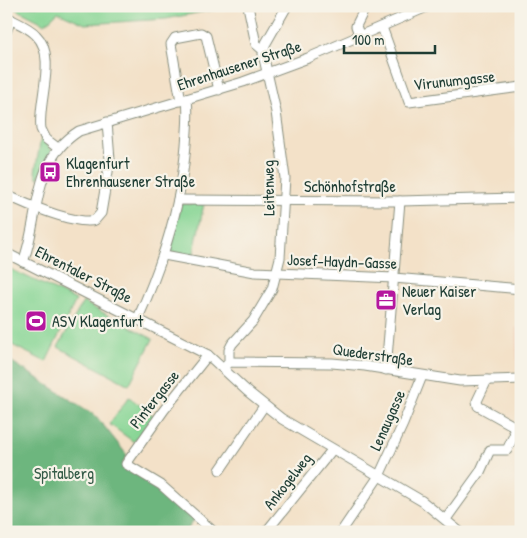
<svg xmlns="http://www.w3.org/2000/svg" width="527" height="538" font-family="'Patrick Hand',sans-serif">
	<style>
		.built { fill: #f2d4be }
		.green { fill: #87d594; stroke: #538964 }
		.forest { fill: #6db67e; stroke: #467a59 }
		.lines { fill: none; stroke-linecap: round; stroke-linejoin: round }
		.minor-casing { stroke: #898f7e; stroke-width: 11 }
		.minor { stroke: #fff; stroke-width: 9 }
		.labels { text-anchor: middle; stroke-width: 4.5; stroke-linejoin: round; paint-order: stroke }
		.street-label { font-size: 16px; fill: #1f3d34; stroke: #f7f3e8 }
		.poi-label { font-size: 16px; fill: #1f3d34; stroke: #f7f3e8; text-anchor: start }
		.park-label { font-size: 16px; fill: #345b47; stroke: #f7f3e8 }
	</style>
	<rect width="100%" height="100%" fill="#f7f3e8"/>
	<filter id="ink" filterUnits="userSpaceOnUse"><feTurbulence type="fractalNoise" baseFrequency=".02" numOctaves="2"/><feDisplacementMap in="SourceGraphic" scale="10" xChannelSelector="R" yChannelSelector="G"/><feConvolveMatrix kernelMatrix="1 2 1 2 8 2 1 2 1" color-interpolation-filters="sRGB"/></filter>
	<filter id="wash" filterUnits="userSpaceOnUse"><feTurbulence type="fractalNoise" baseFrequency=".0096" numOctaves="4" result="noise"/><feDisplacementMap in="SourceGraphic" scale="20" xChannelSelector="R" yChannelSelector="G"/><feGaussianBlur stdDeviation="1.12" result="paint"/><feColorMatrix in="noise" values="0 0 0 0 0 0 0 0 0 0 0 0 0 0 0 0 0 1.4 0 .05"/><feComposite in="paint" operator="in"/></filter>
	<g filter="url(#wash)">
		<rect width="100%" height="100%" fill="#f3e1c8"/>
		<!-- built -->
		<polygon class="built" points="521,327 521,374 517,374 515,328"/>
		<!-- green -->
		<g class="green">
			<polygon points="10,6 233,6 166,19 85,24 58,12 45,24"/>
			<polygon points="41,138 52,151 38,179 35,172"/>
			<polygon points="181,204 204,204 193,257 170,252"/>
			<polygon points="6,267 76,300 46,362 6,342"/>
			<polygon points="83,302 153,339 129,385 58,347"/>
			<polygon points="129,397 154,416 134,442 109,424"/>
		</g>
		<!-- forest -->
		<polygon class="forest" points="6,358 96,416 127,455 122,464 161,490 195,518 186,532 6,532"/>
	</g>
	<g filter="url(#ink)">
		<g class="lines">
			<!-- minor casing -->
			<g class="minor-casing">
				<g id="minor">
					<polyline points="248,6 256,44 263,50"/>
					<path d="M6 17C15 22 29 27 36 35 58 56 37 103 41 129L46 139 59 149"/>
					<polyline points="382,27 409,102 521,87"/>
					<polyline points="6,32 11,19"/>
					<polyline points="360,37 356,26 366,6"/>
					<polyline points="181,101 171,44 175,38 201,33 206,36 219,90"/>
					<path d="M6 195C23 203 78 226 95 220L101 213 110 160 107 122"/>
					<polyline points="178,200 400,201 521,198"/>
					<polyline points="6,253 208,355 247,391 282,419 422,501 460,532"/>
					<polyline points="164,255 255,272 394,278 521,289"/>
					<path d="M23 262C41 215 30 162 79 131L243 82 308 58 429 6"/>
					<path d="M138 318C163 263 181 206 186 145 187 130 189 114 187 99"/>
					<polyline points="208,355 164,410 126,464 161,485 214,532"/>
					<polyline points="229,362 229,350 232,344 253,321 272,289 280,258 285,178 276,112 263,54 266,43 287,6"/>
					<polyline points="226,366 229,362 332,363 365,366 460,381 521,379"/>
					<polyline points="386,370 400,201"/>
					<polyline points="220,470 264,406"/>
					<polyline points="446,519 480,472 490,450 507,450 515,433 512,425 478,406 477,401 487,380"/>
					<polyline points="266,532 332,450"/>
					<polyline points="341,532 379,476 403,424 422,376"/>
				</g>
			</g>
			<!-- minor -->
			<use href="#minor" class="minor"/>
		</g>
	</g>
	<!-- icons -->
	<defs>
		<g id="bus-square" transform="scale(1.125)"><rect x="-9" y="-9" width="18" height="18" rx="4" fill="#b5179e" stroke="#f7f3e8"/><path d="M-5-6H5V4H4V6H2V4H-2V6H-4V4H-5ZM-3.5-4V0h7V-4ZM-3.5 1.2v1.5H-2V1.2ZM2 1.2v1.5H3.5V1.2Z" fill="#fff"/></g>
		<g id="office-square" transform="scale(1.125)"><rect x="-9" y="-9" width="18" height="18" rx="4" fill="#b5179e" stroke="#f7f3e8"/><path d="M-6-3h4V-5.5h4V-3h4V5H-6ZM-1-4.5V-3h2v-1.5ZM-6 0V1H6V0Z" fill="#fff"/></g>
		<g id="stadium-square" transform="scale(1.125)"><rect x="-9" y="-9" width="18" height="18" rx="4" fill="#b5179e" stroke="#f7f3e8"/><path d="M0-5a6.5 5 0 1 0 0 10a6.5 5 0 1 0 0-10ZM-3.5-1.8h7v3.6h-7Z" fill="#fff"/></g>
	</defs>
	<g fill-rule="evenodd">
		<use href="#bus-square" x="50" y="172"/>
		<use href="#office-square" x="386" y="300"/>
		<use href="#stadium-square" x="36" y="321"/>
	</g>
	<g class="labels">
		<!-- street labels -->
		<g class="street-label">
			<text transform="translate(239 65) rotate(-18)" y="6">Ehrenhausener Straße</text>
			<text transform="translate(454 80) rotate(-6)" y="6">Virunumgasse</text>
			<text x="350" y="192">Schönhofstraße</text>
			<text transform="translate(268 188) rotate(-91)" y="6">Leitenweg</text>
			<text transform="translate(342 261) rotate(2)" y="6">Josef-Haydn-Gasse</text>
			<text transform="translate(84 274) rotate(27)" y="6">Ehrentaler Straße</text>
			<text transform="translate(373 354) rotate(8)" y="6">Quederstraße</text>
			<text transform="translate(154 399) rotate(-52)" y="6">Pintergasse</text>
			<text transform="translate(387 420) rotate(-66)" y="6">Lenaugasse</text>
			<text transform="translate(287 481) rotate(-52)" y="6">Ankogelweg</text>
		</g>
		<!-- poi labels -->
		<g class="poi-label">
			<text x="66" y="169">Klagenfurt<tspan x="66" dy="18">Ehrenhausener Straße</tspan></text>
			<text x="402" y="297">Neuer Kaiser<tspan x="402" dy="18">Verlag</tspan></text>
			<text x="52" y="327">ASV Klagenfurt</text>
		</g>
		<!-- park labels -->
		<g class="park-label">
			<text x="64" y="479">Spitalberg</text>
		</g>
	</g>
	<!-- margin -->
	<rect width="527" height="538" fill="none" stroke="#f7f3e8" stroke-width="25"/>
	<!-- scale -->
	<path d="M344 45v8h91v-8" fill="none" stroke="#1f3d34" stroke-width="2.5"/>
	<text x="352" y="45" font-size="15" fill="#1f3d34" stroke="#f7f3e8" stroke-width="4" paint-order="stroke">100 m</text>
</svg>
